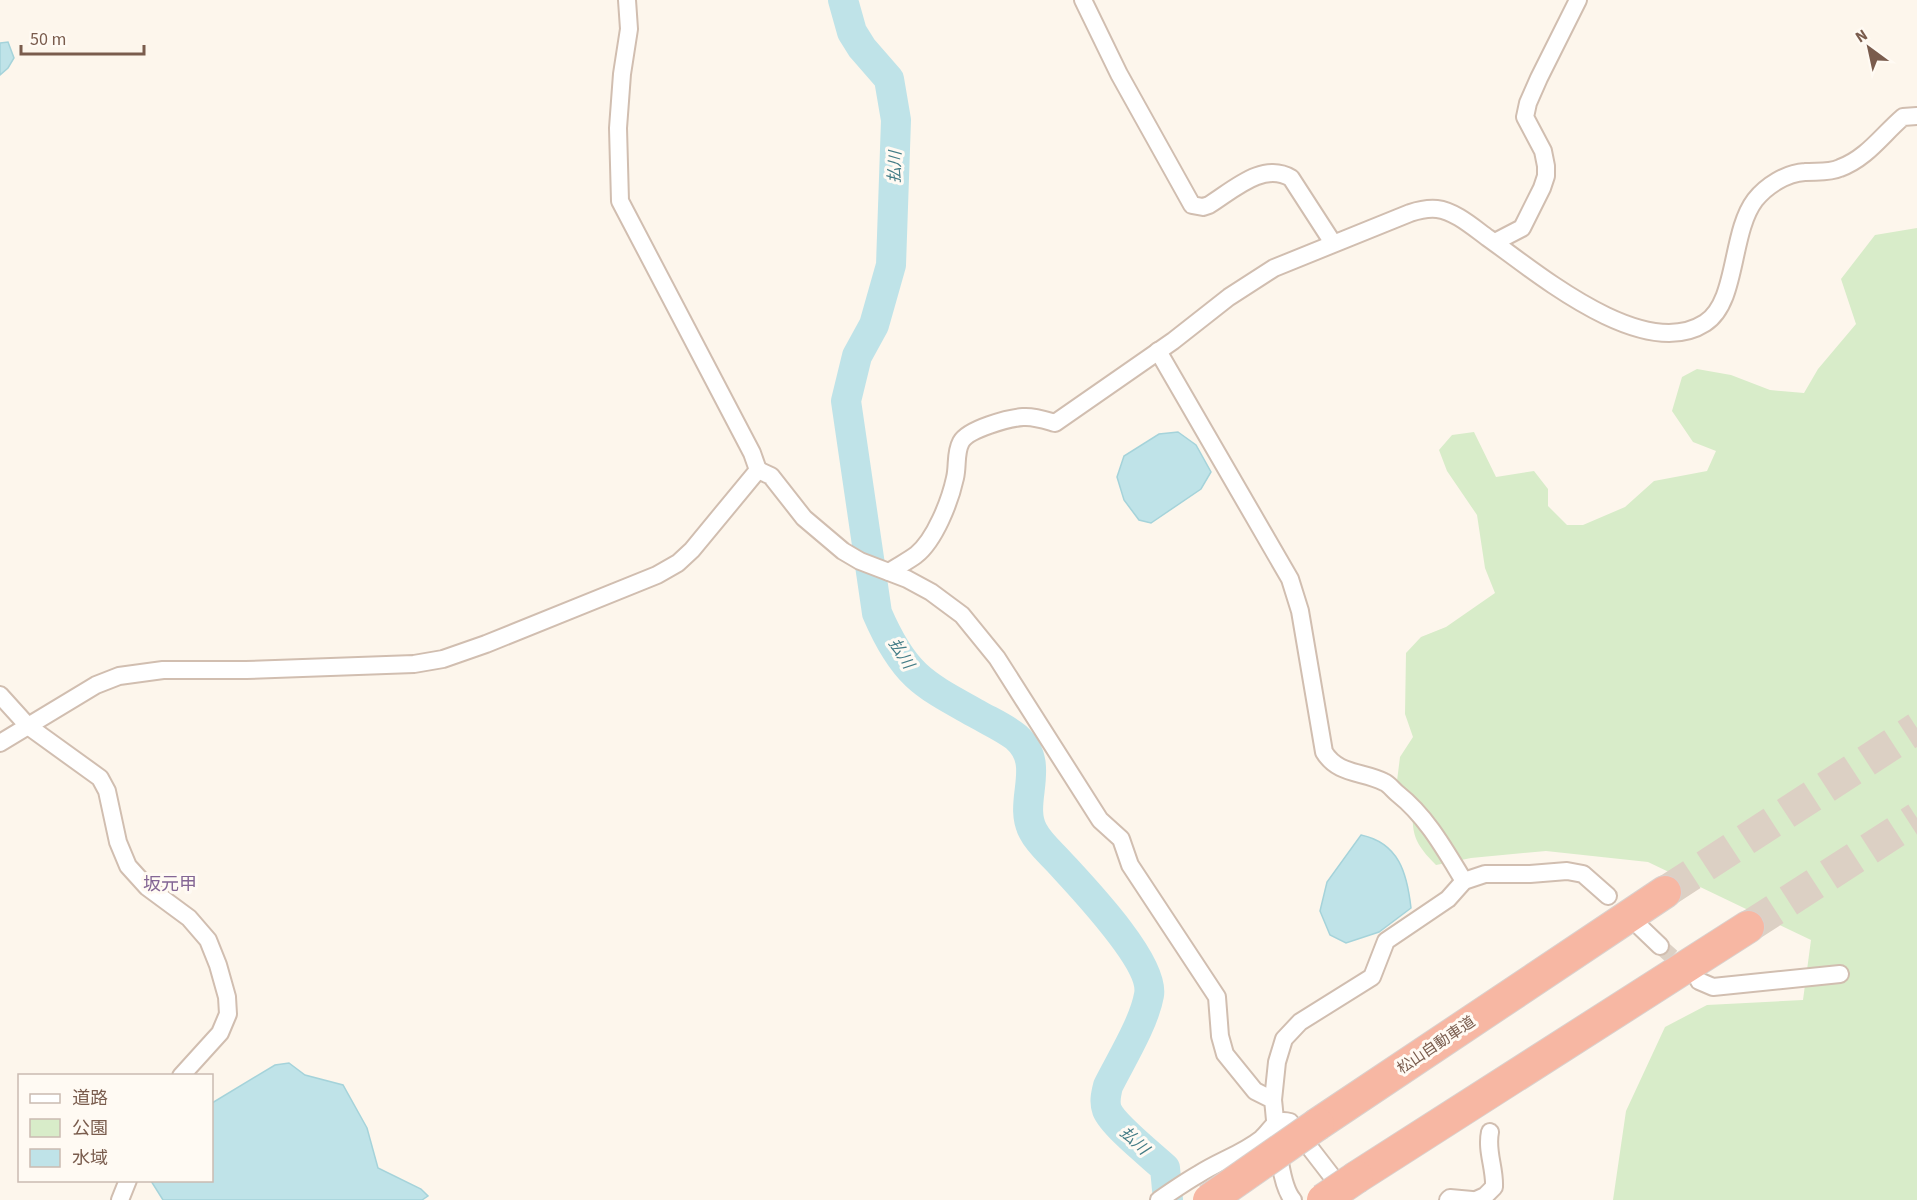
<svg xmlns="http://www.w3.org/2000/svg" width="1917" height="1200" font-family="'Source Sans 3','Noto Sans JP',sans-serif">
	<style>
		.green { fill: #d8ecc9 }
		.water { fill: #bfe3e8; stroke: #a5d3da; stroke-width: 1.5 }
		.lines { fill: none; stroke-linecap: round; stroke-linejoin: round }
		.river { stroke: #bfe3e8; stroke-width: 30 }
		.minor-tunnel { stroke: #dcd0c4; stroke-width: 16; stroke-dasharray: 16 8; stroke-linecap: butt }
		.motorway-tunnel { stroke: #dcd0c4; stroke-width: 32; stroke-dasharray: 32 16; stroke-linecap: butt }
		.minor-casing { stroke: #d1beb0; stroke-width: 20 }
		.motorway-casing { stroke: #dad1cd; stroke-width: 34 }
		.minor { stroke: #fff; stroke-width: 16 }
		.motorway { stroke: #f7b7a3; stroke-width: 32 }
		.motorway-bridge-casing { stroke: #dad1cd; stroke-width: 34; stroke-linecap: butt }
		.motorway-bridge { stroke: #f7b7a3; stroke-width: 32 }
		.labels { text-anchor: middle; stroke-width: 6; stroke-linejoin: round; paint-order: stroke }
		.street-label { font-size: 15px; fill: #7a5c4d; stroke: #fffaf3 }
		.water-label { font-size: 16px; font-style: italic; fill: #437c86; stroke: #fffaf3 }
		.quarter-label { font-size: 18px; fill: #846695; stroke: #fffaf3 }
	</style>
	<rect width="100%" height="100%" fill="#fdf6ec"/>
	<!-- green -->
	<path class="green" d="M1917 228V1200H1613L1626 1111 1665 1027 1707 1005 1803 1000 1811 940 1648 862 1546 851 1471 858 1436 865C1411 840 1412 832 1413 798L1397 781 1400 757 1413 737 1405 714 1406 653 1421 637 1446 627 1495 593 1485 568 1477 515 1447 471 1439 450 1452 435 1474 432 1496 477 1534 471 1548 489V506L1567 525H1583L1625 507 1654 481 1707 471 1716 451 1693 442 1672 411 1682 377 1697 369 1731 375 1770 390 1804 393 1818 369 1856 324 1841 279 1875 235Z"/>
	<!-- water -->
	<g class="water">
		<polygon points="8,42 14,58 8,68 0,75 0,43"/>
		<polygon points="1178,432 1196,445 1211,472 1201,489 1151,523 1139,520 1124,500 1117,477 1124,456 1159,434"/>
		<path d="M1361 835C1399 843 1407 873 1411 908L1379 932 1346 943 1330 935 1320 911 1327 882Z"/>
		<polygon points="289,1063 305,1075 343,1085 367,1128 378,1168 421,1189 428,1196 422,1200 163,1200 151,1181 212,1180 212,1103 275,1065"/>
	</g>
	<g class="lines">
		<!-- river -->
		<path class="river" d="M843 0 852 32 862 48 889 79 896 120 891 265 874 325 857 356 846 401 877 613C886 634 899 659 916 675 933 691 956 702 977 714 989 721 1005 728 1016 737 1048 765 1017 801 1033 831 1039 843 1051 853 1060 863 1082 887 1155 963 1149 995 1144 1023 1121 1060 1108 1086 1106 1094 1104 1102 1107 1110 1113 1125 1152 1156 1165 1168L1168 1200"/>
		<!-- minor-tunnel -->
		<polyline class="minor-tunnel" points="1660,946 1688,971"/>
		<!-- motorway-tunnel -->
		<g class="motorway-tunnel">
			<polyline points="1665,892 1917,728"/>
			<polyline points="1748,927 1917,818"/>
		</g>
		<!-- minor casing -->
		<g class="minor-casing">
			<g id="minor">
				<path d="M1083 0 1119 74 1192 205 1203 207 1209 205C1232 191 1263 161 1291 178L1333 243"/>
				<polyline points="1495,242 1522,228 1542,188 1546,176 1546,166 1543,151 1525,117 1528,103 1539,78 1578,0"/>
				<path d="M1158 351 1290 579 1300 611 1324 752C1338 775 1362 771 1384 782 1389 784 1393 790 1398 794 1427 817 1445 850 1464 881"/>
				<path d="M758 470 771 476 804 518 843 551 860 561 907 579 931 592 962 615 997 658 1100 820 1121 839 1130 865 1217 997 1220 1036 1225 1054 1255 1091 1273 1100C1276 1124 1278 1183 1293 1200"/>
				<path d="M889 572C898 566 908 561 916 555 935 540 950 501 955 478 958 466 955 453 961 442 968 429 1009 418 1023 417 1034 416 1045 420 1055 423L1173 341 1229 297 1274 268 1410 213C1419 210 1427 208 1437 209 1455 211 1474 228 1488 238 1536 272 1643 363 1705 323 1738 302 1730 233 1755 200 1766 186 1786 173 1805 172 1817 171 1829 173 1840 168 1867 158 1882 135 1903 117L1917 116"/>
				<polyline points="0,695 28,726 100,778 107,791 118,842 128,866 147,887 189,918 208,940 218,965 227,997 228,1014 220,1033 181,1076"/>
				<polyline points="0,743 96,685 119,676 163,670 246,670 414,664 443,659 486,644 657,575 678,563 692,550 758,470 752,453 620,201 618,128 622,74 629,29 627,0"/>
				<polyline points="1637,924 1660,946"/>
				<polyline points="1699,981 1713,987 1840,974"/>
				<polyline points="1273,1100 1277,1062 1284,1039 1300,1022 1372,977 1386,941 1448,899 1464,881 1485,874 1530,874 1567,871 1583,874 1608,896"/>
				<polyline points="120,1200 128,1180"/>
				<path d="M1159 1200C1172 1191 1185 1182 1199 1174 1219 1161 1242 1154 1261 1139 1272 1130 1274 1117 1290 1122L1344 1192"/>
				<polyline points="1448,1200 1450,1198 1472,1200"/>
				<path d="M1476 1200 1485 1196 1494 1187C1495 1168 1486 1151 1490 1132"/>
			</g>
		</g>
		<!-- motorway casing -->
		<g class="motorway-casing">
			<g id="motorway">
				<polyline points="1318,1124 1665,892"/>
				<polyline points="1357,1177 1748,927"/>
			</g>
		</g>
		<!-- minor -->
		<use href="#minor" class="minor"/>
		<!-- motorway -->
		<use href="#motorway" class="motorway"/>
		<!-- motorway-bridge casing -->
		<g class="motorway-bridge-casing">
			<g id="motorway-bridge">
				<polyline points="1209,1200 1318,1124"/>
				<polyline points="1323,1200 1357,1177"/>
			</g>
		</g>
		<!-- motorway-bridge -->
		<use href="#motorway-bridge" class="motorway-bridge"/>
	</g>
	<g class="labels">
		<!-- street labels -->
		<g class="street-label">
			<text transform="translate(1436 1045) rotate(-34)" y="5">松山自動車道</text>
		</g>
		<!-- water labels -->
		<g class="water-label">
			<text transform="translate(894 167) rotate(-88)" y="6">払川</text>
			<text transform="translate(902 653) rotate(58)" y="6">払川</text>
			<text transform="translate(1135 1140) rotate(43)" y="6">払川</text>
		</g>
		<!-- quarter labels -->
		<g class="quarter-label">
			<text x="170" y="890">坂元甲</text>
		</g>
	</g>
	<!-- legend -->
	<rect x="18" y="1074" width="195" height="108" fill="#fffaf3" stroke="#cabbb1" stroke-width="1.5"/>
	<rect x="30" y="1094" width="30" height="9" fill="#ffffff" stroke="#cabbb1" stroke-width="1.5"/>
	<text x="72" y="1104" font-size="18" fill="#7a5c4d">道路</text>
	<rect x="30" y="1119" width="30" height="18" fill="#d8ecc9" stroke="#cabbb1" stroke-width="1.5"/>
	<text x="72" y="1134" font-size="18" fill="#7a5c4d">公園</text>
	<rect x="30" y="1149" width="30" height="18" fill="#bfe3e8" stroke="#cabbb1" stroke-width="1.5"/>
	<text x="72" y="1164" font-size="18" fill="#7a5c4d">水域</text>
	<!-- north arrow -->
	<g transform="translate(1869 48) rotate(327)" stroke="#fffaf3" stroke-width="4.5" paint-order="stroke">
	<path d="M0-4.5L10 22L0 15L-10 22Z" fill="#7a5c4d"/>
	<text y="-9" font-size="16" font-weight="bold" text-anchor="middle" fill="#7a5c4d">N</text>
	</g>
	<!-- scale -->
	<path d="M21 45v9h123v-9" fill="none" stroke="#7a5c4d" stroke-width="3"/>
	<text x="30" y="45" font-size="18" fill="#7a5c4d" stroke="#fffaf3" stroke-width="4.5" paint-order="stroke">50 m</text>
</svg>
